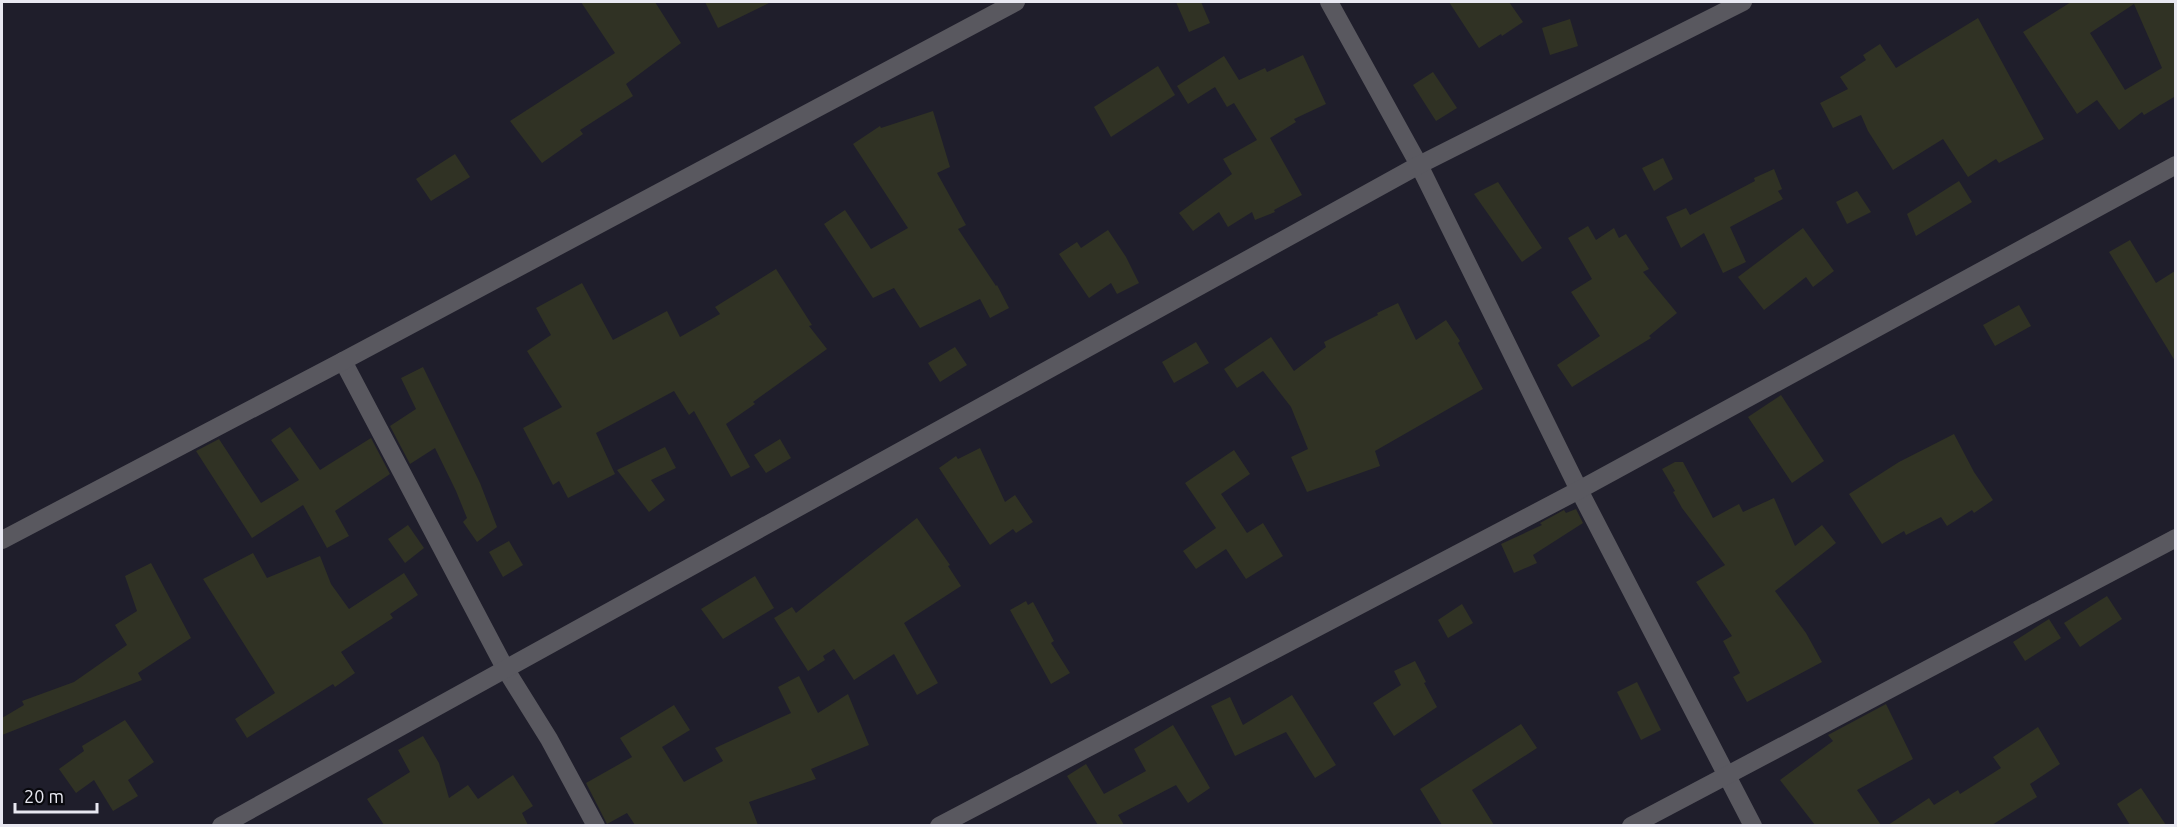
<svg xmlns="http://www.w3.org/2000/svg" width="2177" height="827" font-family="Ubuntu,sans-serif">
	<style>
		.building { fill: #303224; fill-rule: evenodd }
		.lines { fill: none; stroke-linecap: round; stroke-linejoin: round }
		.minor { stroke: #59585f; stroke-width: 18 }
	</style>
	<rect width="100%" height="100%" fill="#1f1e2b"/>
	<!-- building -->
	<g class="building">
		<polygon points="581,2 655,2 681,43 626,84 633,96 580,130 583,134 542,163 510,121 615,53"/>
		<polygon points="705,2 771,2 718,28"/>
		<polygon points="1176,2 1201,2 1210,23 1189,32"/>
		<polygon points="1449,2 1509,2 1523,22 1502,36 1501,34 1479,48"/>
		<path d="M2071 2H2175V101L2174 97 2144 115 2142 112 2119 130 2097 100 2077 114 2023 32ZM2134 4 2162 68 2125 90 2090 33Z"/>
		<polygon points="1978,18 2044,139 1999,163 1996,159 1968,177 1943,139 1893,170 1868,131 1861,115 1833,128 1820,103 1848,89 1840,77 1866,60 1863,55 1880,44 1896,68"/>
		<polygon points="1570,19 1578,46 1550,55 1542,28"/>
		<polygon points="1303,55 1326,104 1294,119 1296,122 1270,138 1302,195 1274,210 1275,212 1255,220 1252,212 1228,227 1219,212 1193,231 1179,213 1232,174 1223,159 1257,140 1234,103 1227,107 1215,87 1188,104 1177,86 1224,56 1239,80 1265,68 1267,72"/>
		<polygon points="1158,66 1175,95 1111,137 1094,107"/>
		<polygon points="1433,72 1457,108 1436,121 1413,85"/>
		<polygon points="933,111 950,167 937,173 966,225 958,229 996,286 997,285 1009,308 990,318 980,299 920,328 894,288 873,298 824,224 845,210 871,249 908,228 853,144 880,126 881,128"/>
		<polygon points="455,154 470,177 431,201 416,179"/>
		<polygon points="1663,158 1673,179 1654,191 1642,168"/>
		<polygon points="1774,169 1782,189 1778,191 1783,199 1730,227 1746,262 1723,273 1704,233 1681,248 1666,217 1686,208 1690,215 1755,181 1754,178"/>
		<polygon points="1959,181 1972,202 1916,236 1907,214"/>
		<polygon points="1498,182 1542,248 1522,262 1474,194"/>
		<polygon points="1857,191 1871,212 1847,224 1836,202"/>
		<polygon points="1588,226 1596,240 1614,228 1619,238 1626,234 1649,269 1643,272 1677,313 1649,336 1651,338 1572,387 1557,365 1600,336 1571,292 1592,279 1568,238"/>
		<polygon points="1803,228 1834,271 1813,287 1806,277 1764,310 1738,277"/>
		<polygon points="1108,230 1126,257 1139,283 1117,294 1111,283 1089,298 1059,254 1077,242 1081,248"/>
		<polygon points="2130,240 2156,283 2175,271 2175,361 2109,252"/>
		<polygon points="776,269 812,325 809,326 827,349 753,402 755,404 726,424 750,467 731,477 694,411 689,415 674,391 596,433 615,474 568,498 559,481 553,485 523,428 562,407 527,351 551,335 536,308 582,283 613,340 667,311 680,337 720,314 715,307"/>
		<polygon points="1398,303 1416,340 1446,320 1460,341 1458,343 1483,389 1375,451 1380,466 1307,492 1291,457 1308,449 1291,407 1263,371 1237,388 1224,369 1271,337 1294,371 1326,347 1324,342 1378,315 1377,313"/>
		<polygon points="2019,305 2031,326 1995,346 1983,325"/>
		<polygon points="1196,342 1209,363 1174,383 1162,362"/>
		<polygon points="955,347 967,365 940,382 928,363"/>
		<polygon points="423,367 480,483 497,527 477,542 463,522 467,518 456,491 435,448 410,464 390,426 416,409 401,378"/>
		<polygon points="1781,395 1824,461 1792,483 1748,417"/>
		<polygon points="290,427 320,470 371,438 390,474 335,511 349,536 327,548 303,505 252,538 196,451 219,439 261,503 299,480 271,440"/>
		<polygon points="1954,434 1974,472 1993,500 1974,513 1972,510 1947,526 1941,517 1906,535 1904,531 1882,544 1849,494 1899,462"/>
		<polygon points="780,439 791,458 766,473 754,455"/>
		<polygon points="665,447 676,468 651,480 665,500 649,512 617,470"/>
		<polygon points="980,448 1005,502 1015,495 1033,522 1016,533 1013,529 990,545 939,468 956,456 958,459"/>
		<polygon points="1234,450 1250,474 1221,494 1247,533 1263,523 1283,556 1246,579 1226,549 1196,569 1183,551 1216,528 1185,483"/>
		<polygon points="1675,462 1683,462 1713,518 1739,504 1743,512 1774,498 1795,546 1822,525 1836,543 1775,591 1806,633 1822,662 1747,702 1733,677 1740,673 1723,641 1732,636 1696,582 1725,565 1682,508 1673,492 1675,491 1662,469"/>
		<polygon points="1576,509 1583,523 1533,555 1537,563 1514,573 1501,544 1542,525 1540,523 1564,510 1566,513"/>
		<polygon points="917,518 950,565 948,566 961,586 904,623 938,683 917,695 894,654 854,680 834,649 823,656 825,660 808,671 774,618 792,607 796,613"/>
		<polygon points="408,525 424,548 405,563 388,539"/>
		<polygon points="509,541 523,565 503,577 489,552"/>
		<polygon points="253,553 267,578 320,556 331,584 349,609 404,573 418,595 390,614 393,618 341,652 355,673 335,687 333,684 247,738 235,719 275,693 203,579"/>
		<polygon points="151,563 191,638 138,673 142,680 2,735 2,718 24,705 22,701 74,682 127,645 115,625 137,611 125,576"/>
		<polygon points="755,576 774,608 723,639 701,609"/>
		<polygon points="2107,596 2122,619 2080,647 2064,623"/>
		<polygon points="1026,601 1028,605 1033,602 1054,641 1051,643 1070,673 1051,684 1010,610"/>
		<polygon points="1462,604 1473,623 1448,638 1438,620"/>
		<polygon points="2049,619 2061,638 2025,661 2013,642"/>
		<polygon points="1415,661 1426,682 1424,683 1437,707 1394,736 1373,703 1401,685 1394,671"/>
		<polygon points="799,676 818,713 848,694 869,745 811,769 816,779 749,802 758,825 635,825 627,813 607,824 586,783 632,757 620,738 674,705 690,730 662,747 684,782 723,761 715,748 791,713 778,687"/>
		<polygon points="1637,682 1661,730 1641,740 1617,692"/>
		<polygon points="1292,695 1336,765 1315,778 1286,732 1235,756 1211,706 1230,697 1243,725"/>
		<polygon points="1886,704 1913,759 1857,790 1881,825 1815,825 1780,780 1833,741 1828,735"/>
		<polygon points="125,720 154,762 128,780 138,796 113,811 94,780 76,793 59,769 84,751 82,746"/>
		<polygon points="1521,724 1537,748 1472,790 1494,825 1442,825 1420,789"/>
		<polygon points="1173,725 1210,788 1188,803 1176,785 1118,815 1124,825 1098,825 1067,776 1086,764 1104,794 1146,771 1134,749"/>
		<polygon points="2038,727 2060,764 2030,784 2037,797 1992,825 1888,825 1929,798 1934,805 1958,790 1960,794 2001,768 1993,757"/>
		<polygon points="423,736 439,763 449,798 468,785 478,799 513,775 533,806 522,813 528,825 384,825 367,799 410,772 398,750"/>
		<polygon points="2141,788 2166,825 2130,825 2117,804"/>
	</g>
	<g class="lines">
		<!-- minor -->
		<g class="minor">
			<polyline points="1329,2 1419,165 1579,490 1753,826"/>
			<polyline points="343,361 506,670 549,739 596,826"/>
			<polyline points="2,540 343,361 1016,2"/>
			<polyline points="221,826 1419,165 1743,2"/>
			<polyline points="939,826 1579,490 2176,165"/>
			<polyline points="1631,826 2176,538"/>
		</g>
	</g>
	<!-- border -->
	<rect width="2177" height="827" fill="none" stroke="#e8e8f1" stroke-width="6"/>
	<!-- scale -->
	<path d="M15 803v9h82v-9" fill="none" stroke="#e8e8f1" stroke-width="3"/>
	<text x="24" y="803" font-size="18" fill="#e8e8f1" stroke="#09090e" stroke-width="4.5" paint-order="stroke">20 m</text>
</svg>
